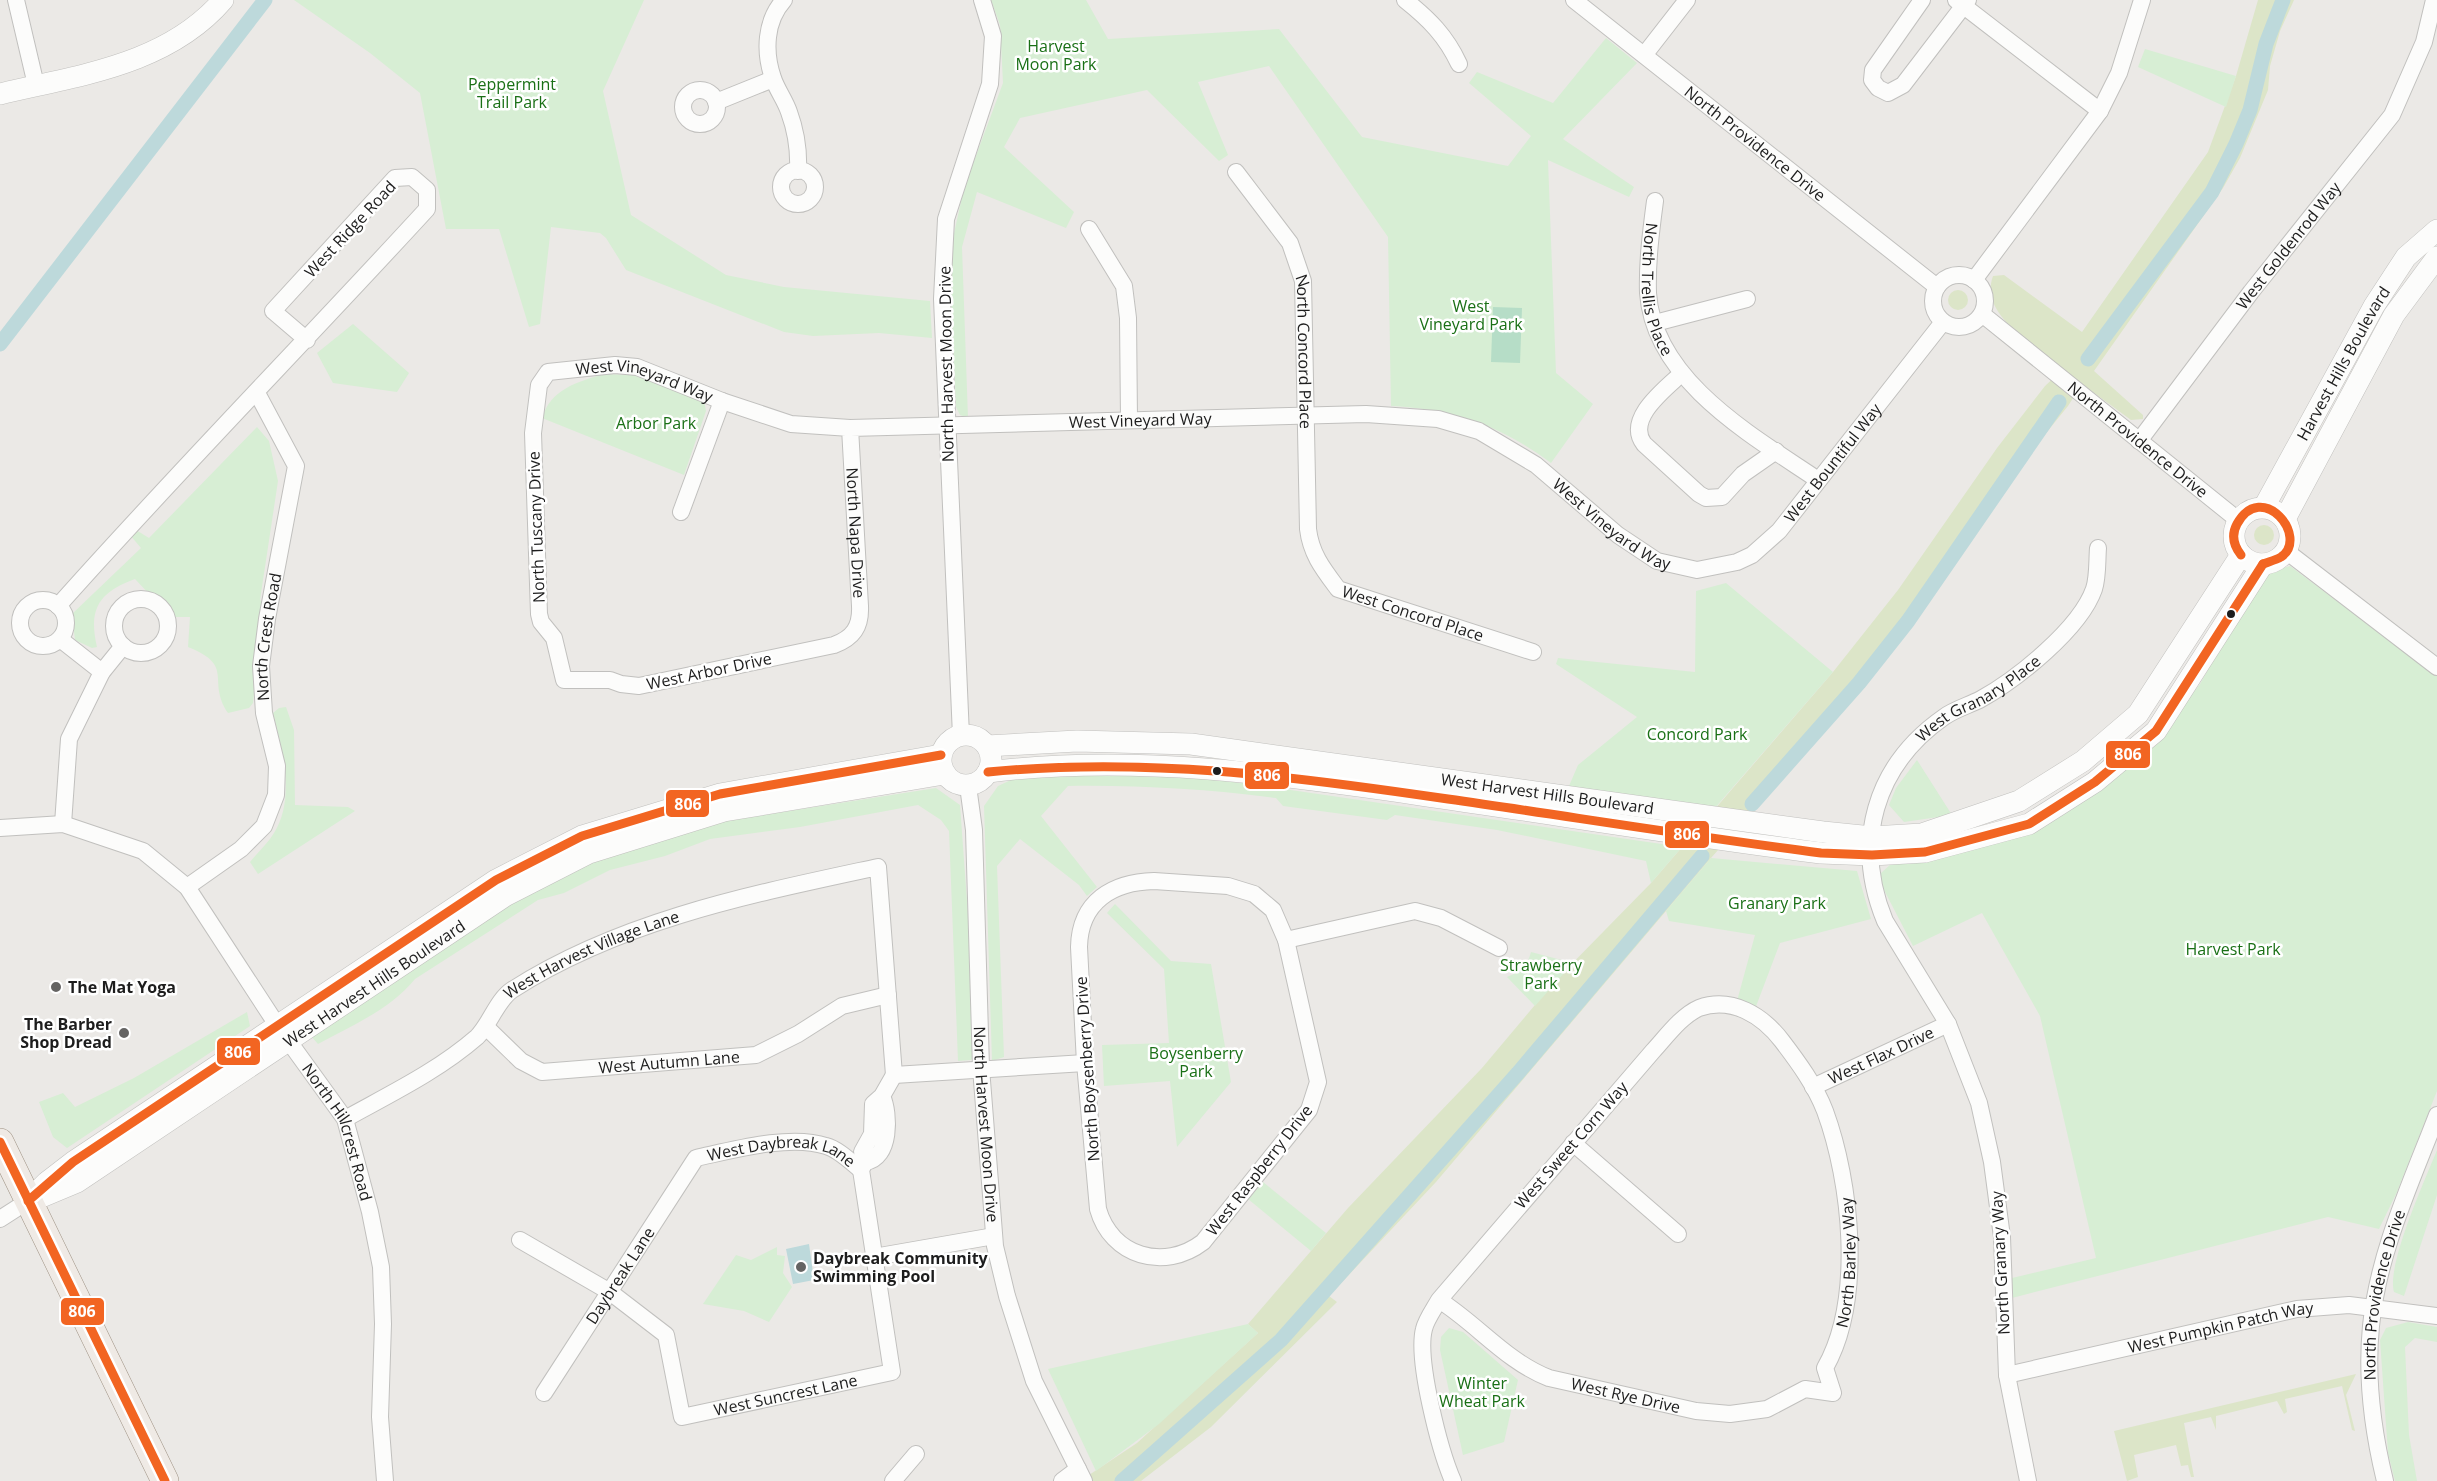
<svg xmlns="http://www.w3.org/2000/svg" width="2437" height="1481" font-family="'Open Sans',sans-serif">
	<style>
		.grass { fill: #dce5c8 }
		.park { fill: #d7eed4 }
		.pitch { fill: #b6ddc7 }
		.water { fill: #bdd9db }
		.lines { fill: none; stroke-linecap: round; stroke-linejoin: round }
		.canal { stroke: #bdd9db; stroke-width: 15 }
		.minor-casing { stroke: #c1c0be; stroke-width: 18 }
		.tertiary-casing { stroke: #c1c0be; stroke-width: 22 }
		.primary-casing { stroke: #9f9385; stroke-width: 28 }
		.minor { stroke: #fcfcfb; stroke-width: 16 }
		.tertiary { stroke: #fcfcfb; stroke-width: 21 }
		.primary { stroke: #efeae5; stroke-width: 27 }
		.bus-1-casing { stroke: #fff; stroke-width: 14 }
		.bus-1 { stroke: #f26522; stroke-width: 9 }
		.bus-dot { fill: #1d1d1d; stroke: #fff; stroke-width: 2 }
		.poi-dot { fill: #656463; stroke: #fff; stroke-width: 2 }
		.labels { text-anchor: middle; stroke-width: 5; stroke-linejoin: round; paint-order: stroke }
		.park-label { font-size: 16px; fill: #1a7016; stroke: #fff }
		.street-label { font-size: 16px; fill: #1d1d1d; stroke: #fff }
		.poi-label { font-size: 16px; font-weight: bold; fill: #1d1d1d; stroke: #fff; text-anchor: start }
		.line-badge { stroke: #fff; stroke-width: 2 }
		.badge-label { font-size: 16px; text-anchor: middle; font-weight: bold; fill: #fff }
	</style>
	<rect width="100%" height="100%" fill="#ebe9e6"/>
	<!-- grass -->
	<g class="grass">
		<path d="M2258 0H2294L2280 31 2270 66 2268 90 2240 158 2223 188 2094 371 2143 415V419L2131 420 2082 384 2068 406 2033 449 1914 622 1856 694 1711 858 1436 1182 1329 1296 1337 1302 1211 1427 1141 1481H1080L1137 1443 1258 1333 1248 1324 1348 1208 1482 1068 1556 980 1651 883 1833 672 1898 590 1997 448 2045 386 2063 369C2038 346 1978 316 1993 276L2004 275 2082 332 2208 152 2236 76Z"/>
		<circle cx="1958" cy="300" r="10"/>
		<circle cx="2264" cy="535" r="10"/>
		<polygon points="2356,1374 2346,1395 2355,1431 2352,1430 2342,1386 2285,1399 2287,1412 2284,1414 2277,1401 2216,1416 2216,1430 2211,1417 2184,1423 2194,1477 2191,1477 2188,1465 2181,1466 2176,1445 2134,1455 2138,1477 2127,1481 2114,1431"/>
	</g>
	<!-- park -->
	<g class="park">
		<polygon points="294,0 644,0 603,91 631,215 726,275 784,287 930,301 932,338 879,333 813,336 784,332 626,270 606,238 600,233 551,227 540,324 529,327 499,229 446,229 420,93 370,53"/>
		<path d="M991 0H1086L1108 39 1279 29 1362 137 1508 166 1531 136 1469 83 1477 72 1553 103 1606 38 1637 63 1563 139 1634 187 1629 197 1548 160 1556 373 1593 404 1551 463C1499 425 1455 409 1391 406L1388 237 1269 66 1198 82 1228 155 1219 161 1147 90 1020 118 1004 147 1074 212 1066 228 977 192 962 247 968 418 960 415 956 407 949 256 964 188 1003 83 1000 25Z"/>
		<polygon points="2145,49 2236,76 2226,107 2138,67"/>
		<polygon points="353,324 409,373 397,392 333,383 317,353"/>
		<path d="M604 374 633 375 704 401 706 411 684 475 542 418C551 389 577 382 604 374Z"/>
		<path d="M257 427 269 441 278 481 260 600 263 602 253 703 249 708 228 713C206 680 236 666 188 647L190 617H171L135 579C99 592 88 609 97 647L92 648 75 640 72 614 141 548 130 535 136 530 149 538Z"/>
		<polygon points="2290,566 2437,676 2437,1091 2397,1192 2379,1229 2328,1217 2012,1298 2008,1279 2096,1258 2040,1016 1982,913 1913,946 1883,888 1880,874 1892,863 2040,825 2157,737 2200,684 2249,596 2270,572"/>
		<polygon points="1726,583 1833,672 1714,809 1569,786 1578,765 1637,717 1556,664 1558,658 1695,672 1696,591"/>
		<path d="M286 707 294 730 295 805 348 807 355 811 258 874 250 862C258 852 268 843 274 833 296 798 282 750 273 713L279 708Z"/>
		<polygon points="1917,760 1952,815 1904,822 1889,805 1896,788"/>
		<path d="M1080 775 1189 777 1242 783 1682 847 1651 883 1646 861 1497 830 1395 815 1387 820 1283 806 1276 798C1207 789 1137 785 1068 786L1041 816 1097 887 1087 896 1079 885 1020 839 997 866 1004 1057 992 1061 984 806 998 786 1013 779Z"/>
		<path d="M936 788 960 805 978 1052 971 1060 958 1061 949 831 941 820 918 805 800 827 710 839 665 856 610 870 564 893 538 900 415 979C391 1009 351 1026 318 1044L310 1035 521 895 591 860 700 825Z"/>
		<polygon points="1711,858 1857,871 1871,919 1780,943 1755,1009 1737,1001 1755,935 1669,921 1666,911"/>
		<polygon points="1115,904 1171,961 1211,964 1231,1082 1177,1147 1170,1081 1104,1086 1102,1045 1169,1043 1164,969 1107,913"/>
		<path d="M1531 952 1573 963 1535 1006 1507 977C1521 971 1527 967 1531 952Z"/>
		<polygon points="247,1012 250,1026 67,1148 53,1137 39,1102 63,1093 75,1107 134,1078"/>
		<path d="M2437 1150V1195L2404 1296 2394 1292C2386 1265 2426 1178 2437 1150Z"/>
		<polygon points="1263,1182 1326,1233 1311,1251 1248,1199"/>
		<polygon points="777,1247 777,1255 785,1256 783,1273 792,1287 769,1322 744,1311 703,1304 736,1255 751,1260"/>
		<polygon points="2408,1322 2437,1327 2437,1342 2415,1338 2405,1347 2409,1435 2417,1481 2395,1481 2388,1453 2380,1340 2386,1328"/>
		<polygon points="1248,1324 1258,1333 1159,1424 1096,1471 1048,1369"/>
		<polygon points="1449,1328 1463,1332 1518,1380 1504,1442 1463,1455 1440,1350 1441,1337"/>
	</g>
	<!-- pitch -->
	<polygon class="pitch" points="1493,307 1522,308 1520,363 1491,362"/>
	<!-- water -->
	<polygon class="water" points="809,1244 814,1280 793,1284 786,1249"/>
	<g class="lines">
		<!-- canal -->
		<g class="canal">
			<polyline points="0,344 265,0"/>
			<polyline points="2088,359 2212,192 2236,144 2250,110 2266,44 2283,0"/>
			<polyline points="1752,804 1859,683 1908,621 2059,402"/>
			<polyline points="1122,1481 1281,1340 1518,1073 1702,856"/>
		</g>
		<!-- minor casing -->
		<g class="minor-casing">
			<g id="minor">
				<polyline points="16,0 36,85"/>
				<path d="M784 0C765 21 764 52 773 78 777 90 785 100 789 112 796 131 799 150 798 171"/>
				<path d="M1405 0C1429 19 1446 36 1459 64"/>
				<path id="s1" d="M1574 0 1937 287"/>
				<polyline points="1922,0 1873,70 1872,80 1878,88 1888,93 1903,85 1968,0"/>
				<polyline points="1956,0 2100,111"/>
				<polyline points="1645,54 1687,0"/>
				<circle cx="700" cy="107" r="17"/>
				<polyline points="716,102 773,79"/>
				<circle cx="798" cy="187" r="17"/>
				<path id="s2" d="M1236 172 1290 243 1303 281 1308 529C1311 554 1323 569 1338 589L1533 652"/>
				<path id="s3" d="M1655 201C1651 231 1647 262 1648 293 1654 381 1753 436 1818 480"/>
				<polyline points="1089,229 1124,286 1128,318 1129,420"/>
				<circle cx="1959" cy="301" r="26"/>
				<polyline points="1974,280 2100,111 2119,73 2142,0"/>
				<path id="s4" d="M1982 314 2238 520"/>
				<polyline points="1655,323 1747,299"/>
				<path d="M1681 374C1665 389 1625 419 1644 444L1699 494 1706 498 1722 497 1743 474 1776 451"/>
				<path id="s5" d="M850 428 860 606C861 627 853 638 834 645L639 686 621 684 610 680H564L554 638 541 622 539 614 533 433 539 385 548 372 615 365 637 367 722 401 791 424 850 428 1366 414 1438 419 1479 431 1536 465 1618 535 1657 561 1697 570 1737 562 1752 555 1779 531 1943 322"/>
				<path id="s6" d="M2139 441 2251 292 2392 115 2424 42 2434 0"/>
				<polyline points="681,512 722,401"/>
				<polyline points="2286,551 2437,667"/>
				<circle cx="141" cy="626" r="27"/>
				<circle cx="43" cy="623" r="23"/>
				<path d="M58 606C178 471 305 342 427 209V190L412 177 395 178 273 311 307 340"/>
				<polyline points="60,639 102,672"/>
				<polyline points="961,736 942,299 946,219 990,84 993,36 982,0"/>
				<path id="s7" d="M968 786 974 830 981 1068 995 1246 1007 1296 1034 1381 1084 1481"/>
				<polyline points="63,824 69,739 102,672 123,646"/>
				<path id="s8" d="M0 828 63 824 143 851 187 887 277 1025 345 1119 370 1212 381 1267 383 1324 380 1417 385 1481"/>
				<path d="M1154 881 1228 886 1254 894 1273 910 1286 940 1318 1082 1309 1110 1203 1242C1164 1272 1111 1256 1098 1209L1085 1063 1079 947C1080 901 1113 882 1154 881Z"/>
				<path id="s9" d="M187 887 241 849 264 826 276 795 277 766 264 713 261 666 267 619 296 466 257 393"/>
				<polyline points="1286,940 1415,911 1441,918 1499,948"/>
				<path id="s10" d="M486 1027 521 1061 542 1072 756 1055 798 1034 842 1006 888 995"/>
				<polyline points="894,1075 1085,1063"/>
				<path id="s11" d="M1813 1087 1948 1024"/>
				<path d="M882 1096C890 1114 891 1159 865 1162L862 1152 872 1134 873 1104 882 1096 894 1075"/>
				<path id="s12" d="M345 1119C390 1094 438 1071 477 1037 490 1024 497 1000 512 990 621 920 753 894 878 867L894 1075"/>
				<polyline points="1573,1143 1678,1234"/>
				<polyline points="0,1219 28,1201"/>
				<path id="s13" d="M520 1240 610 1292 666 1335 682 1417 892 1372 861 1170 865 1162"/>
				<polyline points="874,1257 994,1236"/>
				<path id="s14" d="M1439 1300C1477 1324 1507 1362 1549 1378L1696 1411 1730 1414 1767 1409 1805 1389 1833 1393 1825 1368C1864 1299 1851 1182 1825 1111 1815 1085 1798 1062 1782 1041 1763 1016 1732 996 1699 1008 1681 1016 1666 1037 1653 1051L1439 1300C1434 1309 1426 1320 1424 1329 1416 1360 1440 1451 1453 1481"/>
				<path id="s15" d="M2007 1375 2297 1309 2349 1305 2437 1316"/>
				<path id="s16" d="M544 1393 696 1158C733 1150 790 1134 826 1146 838 1149 851 1162 861 1170"/>
				<polyline points="893,1481 916,1454"/>
				<polyline points="1062,1481 1078,1469"/>
				<path id="s17" d="M2028 1481 2007 1375 2002 1237 1992 1162 1979 1103 1948 1024 1885 921C1853 843 1874 766 1944 717 1955 709 1970 705 1981 699 2017 679 2080 629 2094 589 2098 577 2097 561 2098 548"/>
				<path id="s18" d="M2385 1481C2373 1432 2366 1376 2371 1326 2378 1253 2411 1183 2437 1115"/>
			</g>
		</g>
		<!-- tertiary casing -->
		<g class="tertiary-casing">
			<g id="tertiary">
				<path d="M0 94C79 75 167 65 223 0"/>
				<path id="s19" d="M2264 507 2374 306 2406 257 2437 230"/>
				<circle cx="2262" cy="536" r="28"/>
				<polyline points="2285,519 2394,315 2437,257"/>
				<circle cx="966" cy="760" r="25"/>
				<path id="s20" d="M987 746 1077 741 1191 744 1823 832 1872 837 1922 834 2019 801 2083 761 2138 714 2241 555"/>
				<path d="M988 772C1133 754 1278 774 1421 795 1554 814 1687 836 1821 853L1872 855 1925 852 2029 824 2095 782 2156 731 2263 564"/>
				<path id="s21" d="M34 1200 77 1182 505 896 589 853 724 811 944 774"/>
				<polyline points="28,1201 47,1182 73,1162 496,880 582,836 720,794 941,755"/>
			</g>
		</g>
		<!-- primary casing -->
		<g class="primary-casing">
			<polyline id="primary" points="0,1142 165,1481"/>
		</g>
		<!-- minor -->
		<use href="#minor" class="minor"/>
		<!-- tertiary -->
		<use href="#tertiary" class="tertiary"/>
		<!-- primary -->
		<use href="#primary" class="primary"/>
		<!-- bus-1 casing -->
		<g class="bus-1-casing">
			<g id="bus-1">
				<path d="M2241 555C2234 546 2231 535 2237 524 2262 479 2310 537 2281 557 2276 560 2268 562 2263 564"/>
				<path d="M988 772C1145 757 1293 776 1448 799 1573 817 1697 837 1821 853L1872 855 1925 852 2029 824 2095 782 2156 731 2263 564"/>
				<polyline points="0,1142 165,1481"/>
				<polyline points="28,1201 73,1162 496,880 582,836 720,794 941,755"/>
			</g>
		</g>
		<!-- bus-1 -->
		<use href="#bus-1" class="bus-1"/>
	</g>
	<!-- markers -->
	<g class="bus-dot">
		<circle cx="2231" cy="614" r="5"/>
		<circle cx="1217" cy="771" r="5"/>
	</g>
	<g class="poi-dot">
		<circle cx="56" cy="987" r="6"/>
		<circle cx="124" cy="1033" r="6"/>
		<circle cx="801" cy="1267" r="6"/>
	</g>
	<g class="labels">
		<!-- park labels -->
		<g class="park-label">
			<text x="1056" y="52">Harvest<tspan x="1056" dy="18">Moon Park</tspan></text>
			<text x="512" y="90">Peppermint<tspan x="512" dy="18">Trail Park</tspan></text>
			<text x="1471" y="312">West<tspan x="1471" dy="18">Vineyard Park</tspan></text>
			<text x="656" y="429">Arbor Park</text>
			<text x="1697" y="740">Concord Park</text>
			<text x="1777" y="909">Granary Park</text>
			<text x="2233" y="955">Harvest Park</text>
			<text x="1541" y="971">Strawberry<tspan x="1541" dy="18">Park</tspan></text>
			<text x="1196" y="1059">Boysenberry<tspan x="1196" dy="18">Park</tspan></text>
			<text x="1482" y="1389">Winter<tspan x="1482" dy="18">Wheat Park</tspan></text>
		</g>
		<!-- street labels -->
		<g class="street-label">
			<text dy="6" stroke="none"><textPath href="#s1" startOffset="231">North Providence Drive</textPath></text>
			<text transform="translate(350 229) rotate(-47)" y="6">West Ridge Road</text>
			<text dy="6" stroke="none"><textPath href="#s6" startOffset="246">West Goldenrod Way</textPath></text>
			<text dy="6" stroke="none"><textPath href="#s3" startOffset="90">North Trellis Place</textPath></text>
			<text dy="6" stroke="none"><textPath href="#s2" startOffset="200">North Concord Place</textPath></text>
			<text transform="translate(946 364) rotate(-91)" y="6">North Harvest Moon Drive</text>
			<text dy="6" stroke="none"><textPath href="#s19" startOffset="164">Harvest Hills Boulevard</textPath></text>
			<text dy="6" stroke="none"><textPath href="#s5" startOffset="921">West Vineyard Way</textPath></text>
			<text dy="6" stroke="none"><textPath href="#s5" startOffset="1425">West Vineyard Way</textPath></text>
			<text dy="6" stroke="none"><textPath href="#s4" startOffset="200">North Providence Drive</textPath></text>
			<text dy="6" stroke="none"><textPath href="#s5" startOffset="2208">West Bountiful Way</textPath></text>
			<text dy="6" stroke="none"><textPath href="#s5" startOffset="1929">West Vineyard Way</textPath></text>
			<text transform="translate(536 527) rotate(-92)" y="6">North Tuscany Drive</text>
			<text dy="6" stroke="none"><textPath href="#s5" startOffset="105">North Napa Drive</textPath></text>
			<text dy="6" stroke="none"><textPath href="#s2" startOffset="524">West Concord Place</textPath></text>
			<text dy="6" stroke="none"><textPath href="#s9" startOffset="292">North Crest Road</textPath></text>
			<text transform="translate(709 671) rotate(-12)" y="6">West Arbor Drive</text>
			<text dy="6" stroke="none"><textPath href="#s17" startOffset="858">West Granary Place</textPath></text>
			<text dy="6" stroke="none"><textPath href="#s20" startOffset="564">West Harvest Hills Boulevard</textPath></text>
			<text dy="6" stroke="none"><textPath href="#s12" startOffset="302">West Harvest Village Lane</textPath></text>
			<text dy="6" stroke="none"><textPath href="#s21" startOffset="404">West Harvest Hills Boulevard</textPath></text>
			<text dy="6" stroke="none"><textPath href="#s11" startOffset="75">West Flax Drive</textPath></text>
			<text dy="6" stroke="none"><textPath href="#s10" startOffset="200">West Autumn Lane</textPath></text>
			<text transform="translate(1087 1069) rotate(-94)" y="6">North Boysenberry Drive</text>
			<text dy="6" stroke="none"><textPath href="#s7" startOffset="339">North Harvest Moon Drive</textPath></text>
			<text dy="6" stroke="none"><textPath href="#s8" startOffset="494">North Hillcrest Road</textPath></text>
			<text transform="translate(1571 1145) rotate(-49)" y="6">West Sweet Corn Way</text>
			<text dy="6" stroke="none"><textPath href="#s16" startOffset="368">West Daybreak Lane</textPath></text>
			<text transform="translate(1259 1170) rotate(-52)" y="6">West Raspberry Drive</text>
			<text dy="6" stroke="none"><textPath href="#s14" startOffset="564">North Barley Way</textPath></text>
			<text transform="translate(2000 1263) rotate(-93)" y="6">North Granary Way</text>
			<text dy="6" stroke="none"><textPath href="#s16" startOffset="140">Daybreak Lane</textPath></text>
			<text dy="6" stroke="none"><textPath href="#s18" startOffset="189">North Providence Drive</textPath></text>
			<text dy="6" stroke="none"><textPath href="#s15" startOffset="219">West Pumpkin Patch Way</textPath></text>
			<text dy="6" stroke="none"><textPath href="#s13" startOffset="364">West Suncrest Lane</textPath></text>
			<text dy="6" stroke="none"><textPath href="#s14" startOffset="214">West Rye Drive</textPath></text>
		</g>
		<!-- poi labels -->
		<g class="poi-label">
			<text x="68" y="993">The Mat Yoga</text>
			<text x="112" y="1030" text-anchor="end">The Barber<tspan x="112" dy="18">Shop Dread</tspan></text>
			<text x="813" y="1264">Daybreak Community<tspan x="813" dy="18">Swimming Pool</tspan></text>
		</g>
	</g>
	<g class="line-badge">
		<rect x="2105" y="740" width="46" height="29" rx="6" fill="#f26522"/>
		<rect x="1244" y="761" width="46" height="29" rx="6" fill="#f26522"/>
		<rect x="665" y="789" width="45" height="29" rx="6" fill="#f26522"/>
		<rect x="1664" y="820" width="46" height="29" rx="6" fill="#f26522"/>
		<rect x="216" y="1037" width="45" height="29" rx="6" fill="#f26522"/>
		<rect x="60" y="1297" width="45" height="29" rx="6" fill="#f26522"/>
	</g>
	<g class="badge-label">
		<text x="2128" y="760">806</text>
		<text x="1267" y="781">806</text>
		<text x="688" y="810">806</text>
		<text x="1687" y="840">806</text>
		<text x="238" y="1058">806</text>
		<text x="82" y="1317">806</text>
	</g>
</svg>
